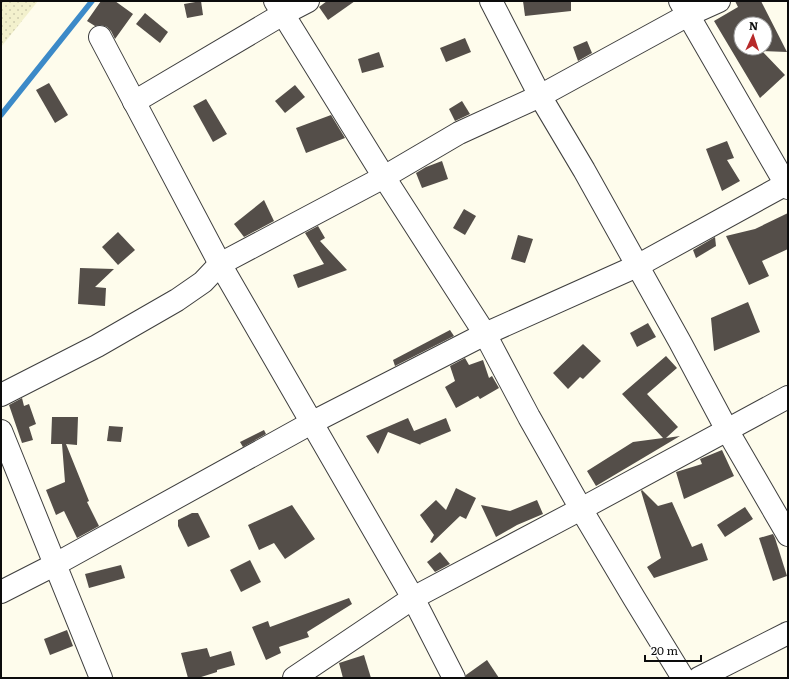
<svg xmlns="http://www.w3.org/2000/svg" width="789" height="679" font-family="Literata,serif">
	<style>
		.farmland { fill: url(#farmland-dots) }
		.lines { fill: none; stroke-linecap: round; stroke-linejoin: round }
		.stream { stroke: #3c8ac8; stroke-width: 5.5 }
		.building { fill: #544e49; fill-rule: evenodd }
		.minor-casing { stroke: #3f3f3f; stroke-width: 24 }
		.minor { stroke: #fff; stroke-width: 22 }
	</style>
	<defs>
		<pattern id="farmland-dots" width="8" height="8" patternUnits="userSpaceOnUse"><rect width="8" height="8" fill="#f3f1cd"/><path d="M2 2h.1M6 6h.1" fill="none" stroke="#cfcdaf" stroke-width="1.8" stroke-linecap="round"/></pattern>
	</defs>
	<rect width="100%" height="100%" fill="#fefcec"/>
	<!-- farmland -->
	<polygon class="farmland" points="1,1 38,1 1,47"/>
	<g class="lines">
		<!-- stream -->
		<polyline class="stream" points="1,115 92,1"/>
	</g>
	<!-- building -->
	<g class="building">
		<polygon points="101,1 115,1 133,14 115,39 111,31 107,27 101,25 95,26 87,21"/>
		<polygon points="201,1 203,15 187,18 184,4"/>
		<polygon points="327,1 355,1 328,20 319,7"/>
		<polygon points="523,1 571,1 571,11 525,16"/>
		<path d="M735 1H761L787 52 762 51 785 75 760 98 714 21 738 7ZM741 24H765V48H741Z"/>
		<polygon points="145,13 168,32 160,43 136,24"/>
		<polygon points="465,38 471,52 446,62 440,48"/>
		<polygon points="587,41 592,53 578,61 573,47"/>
		<polygon points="379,52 384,67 362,73 358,59"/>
		<polygon points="49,83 68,115 55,123 36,90"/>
		<polygon points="295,85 305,97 285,113 275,101"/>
		<polygon points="206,99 227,134 213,142 193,106"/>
		<polygon points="462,101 470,114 455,121 449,109"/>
		<polygon points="331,115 345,138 306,153 296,128"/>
		<polygon points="727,141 734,158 727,160 740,181 722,191 706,149"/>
		<polygon points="442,161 448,179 422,188 416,173 426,167"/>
		<polygon points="264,200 274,221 244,237 234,224"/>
		<polygon points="464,209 476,216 465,235 453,228"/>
		<polygon points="788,213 788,249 762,261 769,276 749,285 726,236 755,229"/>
		<polygon points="318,226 325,238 320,241 347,270 298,288 293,275 324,264 305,233"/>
		<polygon points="118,232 135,250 118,265 102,247"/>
		<polygon points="518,235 533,239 525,263 511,259"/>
		<polygon points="715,237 716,246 696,258 693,250"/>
		<polygon points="80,268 114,269 95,287 106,288 105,306 78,304"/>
		<polygon points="748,302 760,332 714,351 711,318"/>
		<polygon points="648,323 656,337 637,347 630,333"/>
		<polygon points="450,330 454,336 395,366 393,360"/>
		<polygon points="583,344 601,361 583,379 580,377 568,389 553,373"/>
		<polygon points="666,356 677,368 647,394 678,427 666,438 680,436 596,486 587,471 633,442 663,438 622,394"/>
		<polygon points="465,358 469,365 483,360 489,378 492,376 499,388 480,399 478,396 456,408 445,387 455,381 450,366"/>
		<polygon points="22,398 24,406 29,404 36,424 29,427 33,440 22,443 9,405"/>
		<polygon points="52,417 78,417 77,445 66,444 89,501 87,502 99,526 77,538 64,511 56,515 46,490 65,482 62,444 51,444"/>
		<polygon points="408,418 414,431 446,418 451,431 420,444 421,445 388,432 378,454 366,436"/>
		<polygon points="109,426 123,427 121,442 107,441"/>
		<polygon points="264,430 266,434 243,447 240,442"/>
		<polygon points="722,450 734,476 684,499 676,472 702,464 700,459"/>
		<polygon points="456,488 476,498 466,519 460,516 432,543 430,542 434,535 420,515 436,500 446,510"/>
		<polygon points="642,490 658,506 672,502 692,547 702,543 708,560 654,578 647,567 661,558 641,491"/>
		<polygon points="537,500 543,514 517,525 496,537 481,505 510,511"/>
		<polygon points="292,505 315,539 285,559 274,543 259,550 248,525"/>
		<polygon points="745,507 753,519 725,537 717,525"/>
		<polygon points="192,513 198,513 210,537 188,547 178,526 178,520"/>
		<polygon points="773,534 775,538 787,576 773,581 759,538"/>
		<polygon points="440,552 450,564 435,572 427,562"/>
		<polygon points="250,560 261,582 241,592 230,570"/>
		<polygon points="121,565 125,578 89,588 85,574"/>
		<polygon points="349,598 352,604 307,632 309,637 279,647 281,653 266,660 252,627 268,621 270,627"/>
		<polygon points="67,630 73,646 50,655 44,639"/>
		<polygon points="207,648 210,657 231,651 235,665 217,670 217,672 198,678 188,678 181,653"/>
		<polygon points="364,655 371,678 343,678 339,663"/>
		<polygon points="487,660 499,678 466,678 466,675"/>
	</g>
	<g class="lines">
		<!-- minor casing -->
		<g class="minor-casing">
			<g id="minor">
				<polyline points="275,1 384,177 485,334 529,417 581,509 634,598 683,678"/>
				<polyline points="491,1 540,96 584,170 680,342 727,430 788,535"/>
				<polyline points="680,1 788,188"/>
				<polyline points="100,37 220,264 413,598 454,678"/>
				<polyline points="134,102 283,14 308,1"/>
				<polyline points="1,395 97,346 177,300 203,282 220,264 384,177 459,133 540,96 688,15 719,1"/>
				<polyline points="1,431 101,678"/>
				<polyline points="1,592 56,564 313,422 485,334 637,266 788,183"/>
				<polyline points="294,678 413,598 581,509 788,397"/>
				<polyline points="699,678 788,633"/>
			</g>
		</g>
		<!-- minor -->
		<use href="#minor" class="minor"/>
	</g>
	<!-- border -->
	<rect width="789" height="679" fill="none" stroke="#0c0c0c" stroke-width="4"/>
	<!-- north arrow -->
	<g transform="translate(753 36) rotate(3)"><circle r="19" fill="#ffffff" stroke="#9e9e9e"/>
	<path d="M0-3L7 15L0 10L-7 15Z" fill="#b72a2a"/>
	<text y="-6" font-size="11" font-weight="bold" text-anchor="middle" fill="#0c0c0c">N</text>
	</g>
	<!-- scale -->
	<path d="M645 655v6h56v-6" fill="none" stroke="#0c0c0c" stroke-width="2"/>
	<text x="651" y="655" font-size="12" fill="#0c0c0c" stroke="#ffffff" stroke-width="3" paint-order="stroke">20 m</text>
</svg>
